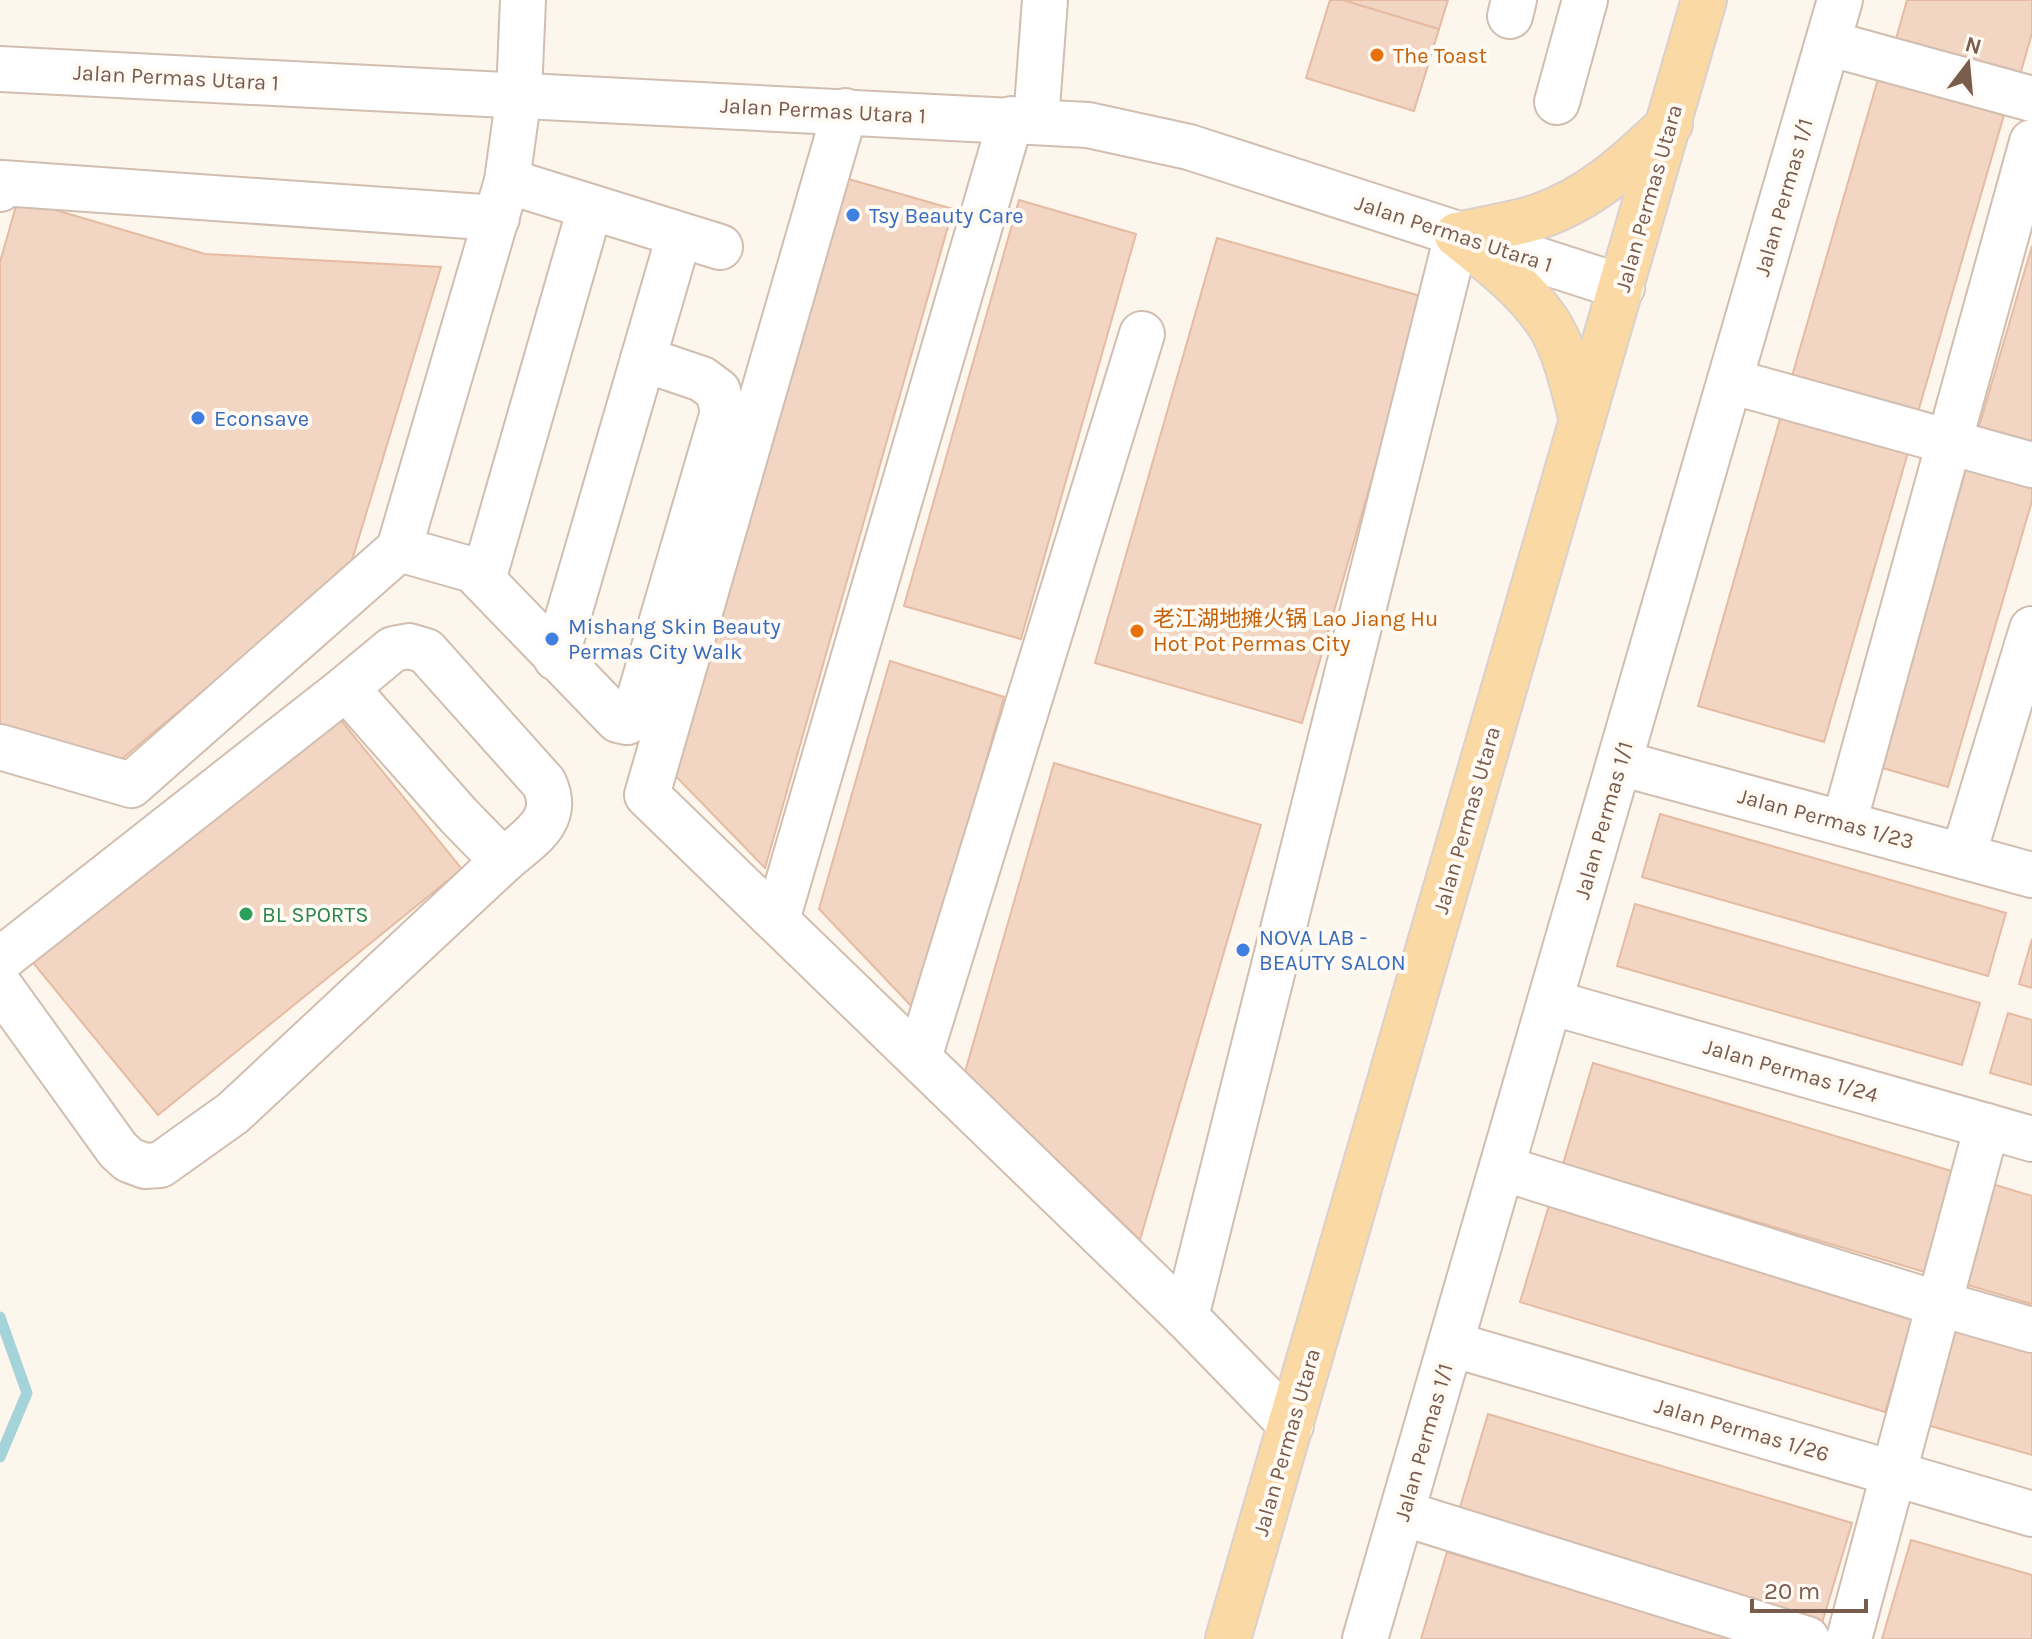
<svg xmlns="http://www.w3.org/2000/svg" width="2032" height="1639" font-family="Karla,'Noto Sans SC',sans-serif">
	<style>
		.lines { fill: none; stroke-linecap: round; stroke-linejoin: round }
		.stream { stroke: #a5d3da; stroke-width: 11 }
		.building { fill: #f3d5c3; stroke: #e6bba3; stroke-width: 2 }
		.minor-casing { stroke: #d1beb0; stroke-width: 48 }
		.major-casing { stroke: #dad1cd; stroke-width: 48 }
		.minor { stroke: #fff; stroke-width: 44 }
		.major { stroke: #fbd9a5; stroke-width: 44 }
		.food-dot { fill: #e8710a; stroke: #fffaf3; stroke-width: 3 }
		.shop-dot { fill: #3f7fe0; stroke: #fffaf3; stroke-width: 3 }
		.leisure-dot { fill: #2e9e5b; stroke: #fffaf3; stroke-width: 3 }
		.labels { text-anchor: middle; stroke-width: 8; stroke-linejoin: round; paint-order: stroke }
		.food-label { font-size: 22px; fill: #c56008; stroke: #fffaf3; text-anchor: start }
		.street-label { font-size: 22px; fill: #7a5c4d; stroke: #fffaf3 }
		.shop-label { font-size: 22px; fill: #366cbe; stroke: #fffaf3; text-anchor: start }
		.leisure-label { font-size: 22px; fill: #27864d; stroke: #fffaf3; text-anchor: start }
	</style>
	<rect width="100%" height="100%" fill="#fdf6ec"/>
	<g class="lines">
		<!-- stream -->
		<polyline class="stream" points="0,1317 27,1393 0,1457"/>
	</g>
	<!-- building -->
	<g class="building">
		<polygon points="1330,0 1343,0 1439,29 1414,111 1306,78"/>
		<polygon points="1343,0 1448,0 1439,29"/>
		<polygon points="1907,0 2032,0 2032,33 2018,82 1894,46"/>
		<polygon points="1878,79 2004,115 1918,412 1792,376"/>
		<polygon points="831,174 953,209 765,868 663,763"/>
		<polygon points="18,199 205,254 441,267 349,570 112,767 0,733 0,262"/>
		<polygon points="1019,200 1136,234 1021,639 904,606"/>
		<polygon points="1217,238 1424,297 1302,723 1095,663"/>
		<polygon points="2032,246 2032,446 1978,430"/>
		<polygon points="1782,412 1909,449 1824,742 1698,706"/>
		<polygon points="1967,466 2032,485 2032,501 1948,787 1879,767"/>
		<polygon points="890,661 1004,697 916,1011 819,909"/>
		<polygon points="335,713 462,869 158,1115 30,959"/>
		<polygon points="1054,763 1261,825 1140,1240 965,1072"/>
		<polygon points="1660,814 2006,913 1988,976 1642,877"/>
		<polygon points="1635,904 1980,1003 1962,1065 1617,966"/>
		<polygon points="2032,939 2032,988 2019,984"/>
		<polygon points="2008,1013 2032,1020 2032,1085 1990,1073"/>
		<polygon points="1593,1063 1958,1173 1928,1273 1563,1164"/>
		<polygon points="1989,1183 2032,1196 2032,1304 1961,1283"/>
		<polygon points="1550,1202 1915,1311 1885,1412 1520,1302"/>
		<polygon points="1955,1325 2032,1347 2032,1455 1927,1425"/>
		<polygon points="1488,1414 1852,1523 1822,1623 1458,1514"/>
		<polygon points="1911,1540 2032,1575 2032,1639 1882,1639"/>
		<polygon points="1447,1552 1736,1639 1421,1639"/>
	</g>
	<g class="lines">
		<!-- minor casing -->
		<g class="minor-casing">
			<g id="minor">
				<polyline points="1510,16 1514,0"/>
				<polyline points="1828,43 2032,99"/>
				<polyline points="0,69 1088,125 1189,147 1622,287"/>
				<polyline points="1557,102 1585,0"/>
				<polyline points="845,111 647,795 1186,1317 1291,1425"/>
				<polyline points="1036,121 1045,0"/>
				<polyline points="507,181 720,247"/>
				<polyline points="0,189 2,183 497,218"/>
				<polyline points="1730,381 2032,465"/>
				<polyline points="399,549 473,570 618,720 627,722 634,716 723,412 718,391 702,379 643,359"/>
				<polyline points="483,580 590,208"/>
				<path d="M409 646 426 651 544 783C562 821 529 838 503 861L459 816 346 688 393 649Z"/>
				<polyline points="556,658 679,236"/>
				<polyline points="0,747 131,785 399,549 507,181 519,94 523,0"/>
				<polyline points="1620,763 2032,875"/>
				<polyline points="1844,823 2032,142"/>
				<polyline points="1963,856 2032,629"/>
				<polyline points="777,920 1011,119"/>
				<polyline points="0,960 346,688"/>
				<polyline points="0,986 118,1150 129,1160 145,1166 160,1165 233,1113 503,861"/>
				<polyline points="1550,1002 2032,1139"/>
				<polyline points="919,1058 1142,334"/>
				<polyline points="1502,1168 1916,1297 2032,1330"/>
				<polyline points="1186,1317 1457,235"/>
				<polyline points="1451,1344 2032,1514"/>
				<polyline points="1402,1513 1807,1639"/>
				<polyline points="1365,1639 1840,0"/>
				<polyline points="1849,1639 1987,1126"/>
			</g>
		</g>
		<!-- major casing -->
		<g class="major-casing">
			<g id="major">
				<path d="M1457 235C1484 229 1512 225 1537 217 1591 199 1630 162 1670 124"/>
				<path d="M1457 235C1489 261 1523 286 1547 321 1566 349 1573 387 1582 420"/>
				<polyline points="1228,1639 1704,0"/>
			</g>
		</g>
		<!-- minor -->
		<use href="#minor" class="minor"/>
		<!-- major -->
		<use href="#major" class="major"/>
	</g>
	<!-- markers -->
	<g class="food-dot">
		<circle cx="1377" cy="55" r="8"/>
		<circle cx="1137" cy="631" r="8"/>
	</g>
	<g class="shop-dot">
		<circle cx="853" cy="215" r="8"/>
		<circle cx="198" cy="418" r="8"/>
		<circle cx="552" cy="639" r="8"/>
		<circle cx="1243" cy="950" r="8"/>
	</g>
	<circle class="leisure-dot" cx="246" cy="914" r="8"/>
	<g class="labels">
		<!-- food labels -->
		<g class="food-label">
			<text x="1393" y="63">The Toast</text>
			<text x="1153" y="626">老江湖地摊火锅 Lao Jiang Hu<tspan x="1153" dy="25">Hot Pot Permas City</tspan></text>
		</g>
		<!-- street labels -->
		<g class="street-label">
			<text transform="translate(176 77) rotate(3)" y="8">Jalan Permas Utara 1</text>
			<text transform="translate(823 110) rotate(3)" y="8">Jalan Permas Utara 1</text>
			<text transform="translate(1783 197) rotate(-74)" y="8">Jalan Permas 1/1</text>
			<text transform="translate(1648 198) rotate(-74)" y="8">Jalan Permas Utara</text>
			<text transform="translate(1454 233) rotate(18)" y="8">Jalan Permas Utara 1</text>
			<text transform="translate(1826 818) rotate(15)" y="8">Jalan Permas 1/23</text>
			<text transform="translate(1466 820) rotate(-74)" y="8">Jalan Permas Utara</text>
			<text transform="translate(1603 820) rotate(-74)" y="8">Jalan Permas 1/1</text>
			<text transform="translate(1791 1070) rotate(16)" y="8">Jalan Permas 1/24</text>
			<text transform="translate(1742 1429) rotate(16)" y="8">Jalan Permas 1/26</text>
			<text transform="translate(1286 1442) rotate(-74)" y="8">Jalan Permas Utara</text>
			<text transform="translate(1423 1442) rotate(-74)" y="8">Jalan Permas 1/1</text>
		</g>
		<!-- shop labels -->
		<g class="shop-label">
			<text x="869" y="223">Tsy Beauty Care</text>
			<text x="214" y="426">Econsave</text>
			<text x="568" y="634">Mishang Skin Beauty<tspan x="568" dy="25">Permas City Walk</tspan></text>
			<text x="1259" y="945">NOVA LAB -<tspan x="1259" dy="25">BEAUTY SALON</tspan></text>
		</g>
		<!-- leisure labels -->
		<g class="leisure-label">
			<text x="262" y="922">BL SPORTS</text>
		</g>
	</g>
	<!-- north arrow -->
	<g transform="translate(1968 64) rotate(16)" stroke="#fffaf3" stroke-width="6" paint-order="stroke">
	<path d="M0-6L14 30L0 20L-14 30Z" fill="#7a5c4d"/>
	<text y="-12" font-size="22" font-weight="bold" text-anchor="middle" fill="#7a5c4d">N</text>
	</g>
	<!-- scale -->
	<path d="M1752 1599v12h114v-12" fill="none" stroke="#7a5c4d" stroke-width="4"/>
	<text x="1764" y="1599" font-size="24" fill="#7a5c4d" stroke="#fffaf3" stroke-width="6" paint-order="stroke">20 m</text>
</svg>
